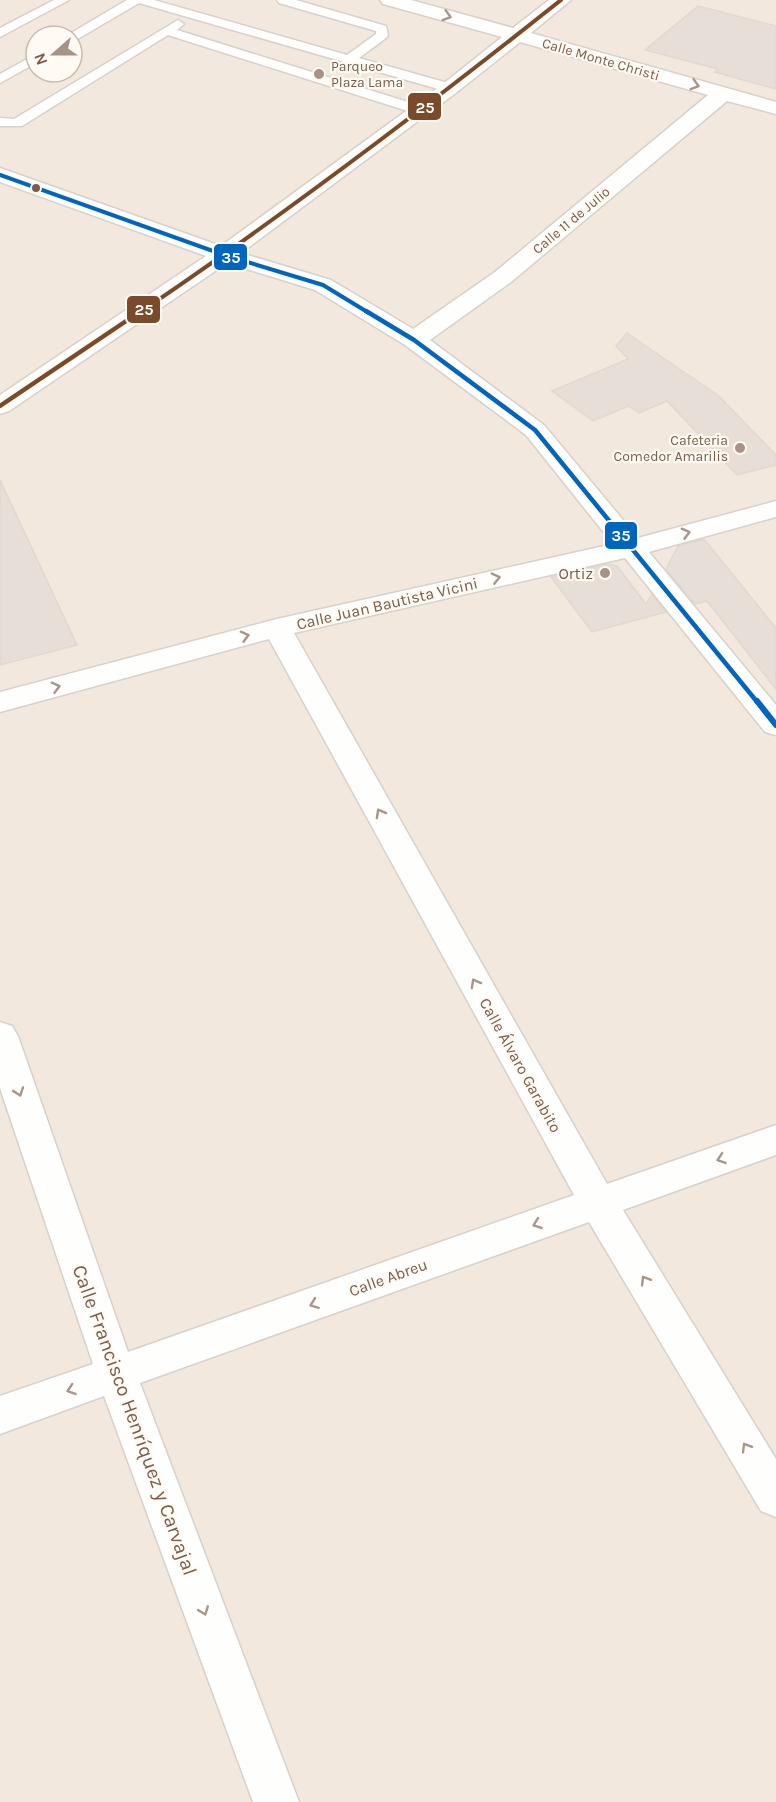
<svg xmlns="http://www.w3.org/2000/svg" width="776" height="1802" font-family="Karla,sans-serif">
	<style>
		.residential { fill: #f2e8de; fill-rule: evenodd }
		.building { fill: #e6ded7; stroke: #e2d8d2; stroke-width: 1.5 }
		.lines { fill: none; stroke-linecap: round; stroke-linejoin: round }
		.lane-casing { stroke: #d7d1cb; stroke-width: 3 }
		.street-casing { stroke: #d7d1cb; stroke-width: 3 }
		.lane { fill: #fefefd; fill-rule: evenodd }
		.street { fill: #fefefd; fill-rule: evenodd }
		.bus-1-far2-casing { stroke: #fffaf3; stroke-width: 7 }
		.bus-1-far1-casing { stroke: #fffaf3; stroke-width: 8 }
		.bus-1-casing { stroke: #fffaf3; stroke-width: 10 }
		.bus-2-far1-casing { stroke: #fffaf3; stroke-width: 7 }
		.bus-2-casing { stroke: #fffaf3; stroke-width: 8 }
		.bus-1-far2 { stroke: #0065bd; stroke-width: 4 }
		.bus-1-far1 { stroke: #0065bd; stroke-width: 4.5 }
		.bus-1 { stroke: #0065bd; stroke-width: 6 }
		.bus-2-far1 { stroke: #7a4b2a; stroke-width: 4 }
		.bus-2 { stroke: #7a4b2a; stroke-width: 4.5 }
		.oneway { stroke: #a8958b }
		.poi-dot { fill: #a69286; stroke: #fffaf3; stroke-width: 2 }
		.bus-dot { fill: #7a5c4d; stroke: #fffaf3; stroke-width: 2 }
		.labels { text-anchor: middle; stroke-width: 4.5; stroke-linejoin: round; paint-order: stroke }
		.far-street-label { font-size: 14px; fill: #7a5c4d; stroke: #fffaf3 }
		.far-poi-label { font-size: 14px; fill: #7a5c4d; stroke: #fffaf3; text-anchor: start }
		.poi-label { font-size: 16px; fill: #7a5c4d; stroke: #fffaf3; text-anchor: end }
		.street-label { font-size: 16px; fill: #7a5c4d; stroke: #fffaf3 }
		.near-street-label { font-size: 20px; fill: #7a5c4d; stroke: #fffaf3 }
		.line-badge { stroke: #fffaf3; stroke-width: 2 }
		.badge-label { font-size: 16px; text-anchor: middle; font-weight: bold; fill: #fff }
	</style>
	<rect width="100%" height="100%" fill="#f9f5f0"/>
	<!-- residential -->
	<path class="residential" d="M0 0H776V1802H0ZM36 36H72V72H36Z"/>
	<!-- building -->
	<g class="building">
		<polygon points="698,6 776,26 776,89 715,72 718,69 645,50"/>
		<polygon points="627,333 719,396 776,455 776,465 737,475 667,401 639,413 629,406 593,421 552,391 628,359 616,346"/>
		<polygon points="0,480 77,645 0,665"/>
		<polygon points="704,539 776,628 776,689 707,601 695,604 666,569 678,546"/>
		<polygon points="608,564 617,566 646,604 652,595 666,612 592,632 551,577"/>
	</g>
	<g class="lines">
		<!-- lane casing -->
		<g class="lane-casing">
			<g id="lane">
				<polygon points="54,0 69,0 0,37 0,28"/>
				<polygon points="127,0 154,0 347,55 376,34 376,31 279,3 277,0 296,0 386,26 388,35 386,38 359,58 455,85 457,88 450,92 445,91 139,3 76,40 72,41 72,36 66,36"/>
				<polygon points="178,20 184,24 177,30 424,107 426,110 419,114 414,113 168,35 22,126 0,126 0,118 14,119"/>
				<polygon points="36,54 36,63 0,83 0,74"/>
			</g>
		</g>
		<!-- street casing -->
		<g class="street-casing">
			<path id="street" d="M380 0H411L513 28 549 0H571L531 33 776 102V114L727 101 511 282 430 340 544 425 638 538 776 501V517L649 552 776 705V735L765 732 625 558 294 633 607 1184 776 1125V1155L623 1210 776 1459V1517L761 1511 589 1222 140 1383 299 1802H253L104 1396 0 1434V1396L93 1364 0 1088V1022L12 1026 18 1036 128 1352 574 1195 269 639 0 712V692L277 619 613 544 526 435 405 345 315 290 227 263 9 411 0 414V395L206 256 0 182V168L221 246 443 84 502 37 383 4ZM520 42 708 95 495 272 413 329 331 280 241 253 457 92Z"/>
		</g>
		<!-- lane -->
		<use href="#lane" class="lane"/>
		<!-- street -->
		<use href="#street" class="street"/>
		<!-- bus-1-far2 casing -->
		<g class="bus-1-far2-casing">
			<polyline id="bus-1-far2" points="0,175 224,255 323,285 369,313"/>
		</g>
		<!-- bus-1-far1 casing -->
		<g class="bus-1-far1-casing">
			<polyline id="bus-1-far1" points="366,311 414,340 535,430 758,703"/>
		</g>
		<!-- bus-1 casing -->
		<g class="bus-1-casing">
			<polyline id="bus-1" points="757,701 776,725"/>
		</g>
		<!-- bus-2-far1 casing -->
		<g class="bus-2-far1-casing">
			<path id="bus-2-far1" d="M139 313C284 215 424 109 561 0"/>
		</g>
		<!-- bus-2 casing -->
		<g class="bus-2-casing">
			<polyline id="bus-2" points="0,406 141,311"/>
		</g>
		<!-- bus-1-far2 -->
		<use href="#bus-1-far2" class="bus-1-far2"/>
		<!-- bus-1-far1 -->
		<use href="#bus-1-far1" class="bus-1-far1"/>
		<!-- bus-1 -->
		<use href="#bus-1" class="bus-1"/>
		<!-- bus-2-far1 -->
		<use href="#bus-2-far1" class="bus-2-far1"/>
		<!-- bus-2 -->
		<use href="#bus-2" class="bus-2"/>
	</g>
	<!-- one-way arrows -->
	<defs><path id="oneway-chevron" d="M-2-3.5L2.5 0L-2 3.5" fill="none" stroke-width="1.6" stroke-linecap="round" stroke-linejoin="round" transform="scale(1.5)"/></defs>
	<g class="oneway">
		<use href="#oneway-chevron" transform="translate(447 16) rotate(16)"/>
		<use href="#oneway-chevron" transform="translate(695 85) rotate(16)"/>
		<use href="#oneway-chevron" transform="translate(686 533) rotate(-15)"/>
		<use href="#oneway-chevron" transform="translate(496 578) rotate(-13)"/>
		<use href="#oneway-chevron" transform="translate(245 636) rotate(-15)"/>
		<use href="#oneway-chevron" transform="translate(56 687) rotate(-15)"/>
		<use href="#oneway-chevron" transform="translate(380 813) rotate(-119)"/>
		<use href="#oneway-chevron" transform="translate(475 983) rotate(-119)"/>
		<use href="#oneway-chevron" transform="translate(19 1092) rotate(71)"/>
		<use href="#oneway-chevron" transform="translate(721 1159) rotate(161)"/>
		<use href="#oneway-chevron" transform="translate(537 1224) rotate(160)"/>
		<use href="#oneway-chevron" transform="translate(645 1280) rotate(-121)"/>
		<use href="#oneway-chevron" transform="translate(314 1304) rotate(160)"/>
		<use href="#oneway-chevron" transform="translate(71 1390) rotate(161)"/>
		<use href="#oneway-chevron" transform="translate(746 1447) rotate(-121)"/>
		<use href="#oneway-chevron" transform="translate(204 1611) rotate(69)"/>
	</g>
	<!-- markers -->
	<g class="poi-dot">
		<circle cx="319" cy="74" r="6"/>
		<circle cx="740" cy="448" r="6"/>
		<circle cx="605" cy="573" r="6"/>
	</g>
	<circle class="bus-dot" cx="36" cy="188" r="5"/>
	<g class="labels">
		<!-- far-street labels -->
		<g class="far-street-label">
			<text transform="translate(601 59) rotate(16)" y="5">Calle Monte Christi</text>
			<text transform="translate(571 220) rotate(-40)" y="5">Calle 11 de Julio</text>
		</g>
		<!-- far-poi labels -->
		<g class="far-poi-label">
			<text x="331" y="71">Parqueo<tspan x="331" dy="16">Plaza Lama</tspan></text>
			<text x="728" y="445" text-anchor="end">Cafeteria<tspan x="728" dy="16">Comedor Amarilis</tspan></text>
		</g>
		<!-- poi labels -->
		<g class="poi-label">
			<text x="593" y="579">Ortiz</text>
		</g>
		<!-- street labels -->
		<g class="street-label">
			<text transform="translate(387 603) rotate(-13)" y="6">Calle Juan Bautista Vicini</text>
			<text transform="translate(521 1065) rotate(61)" y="6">Calle Álvaro Garabito</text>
			<text transform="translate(388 1277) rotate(-20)" y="6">Calle Abreu</text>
		</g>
		<!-- near-street labels -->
		<g class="near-street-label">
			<text transform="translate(135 1420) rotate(70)" y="7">Calle Francisco Henríquez y Carvajal</text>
		</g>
	</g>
	<g class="line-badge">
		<rect x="407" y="92" width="35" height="29" rx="6" fill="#7a4b2a"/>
		<rect x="213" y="243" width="35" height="28" rx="6" fill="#0065bd"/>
		<rect x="126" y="295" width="35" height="29" rx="6" fill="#7a4b2a"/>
		<rect x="604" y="521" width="34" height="29" rx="6" fill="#0065bd"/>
	</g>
	<g class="badge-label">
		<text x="425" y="113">25</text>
		<text x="231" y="263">35</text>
		<text x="144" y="315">25</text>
		<text x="621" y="541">35</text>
	</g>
	<!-- north arrow -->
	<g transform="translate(54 54) rotate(249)"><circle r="28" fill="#fffaf3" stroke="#cabbb1" stroke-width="1.5"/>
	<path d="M0-4.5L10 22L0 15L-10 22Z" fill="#a69286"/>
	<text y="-9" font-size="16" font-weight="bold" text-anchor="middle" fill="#7a5c4d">N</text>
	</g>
</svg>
